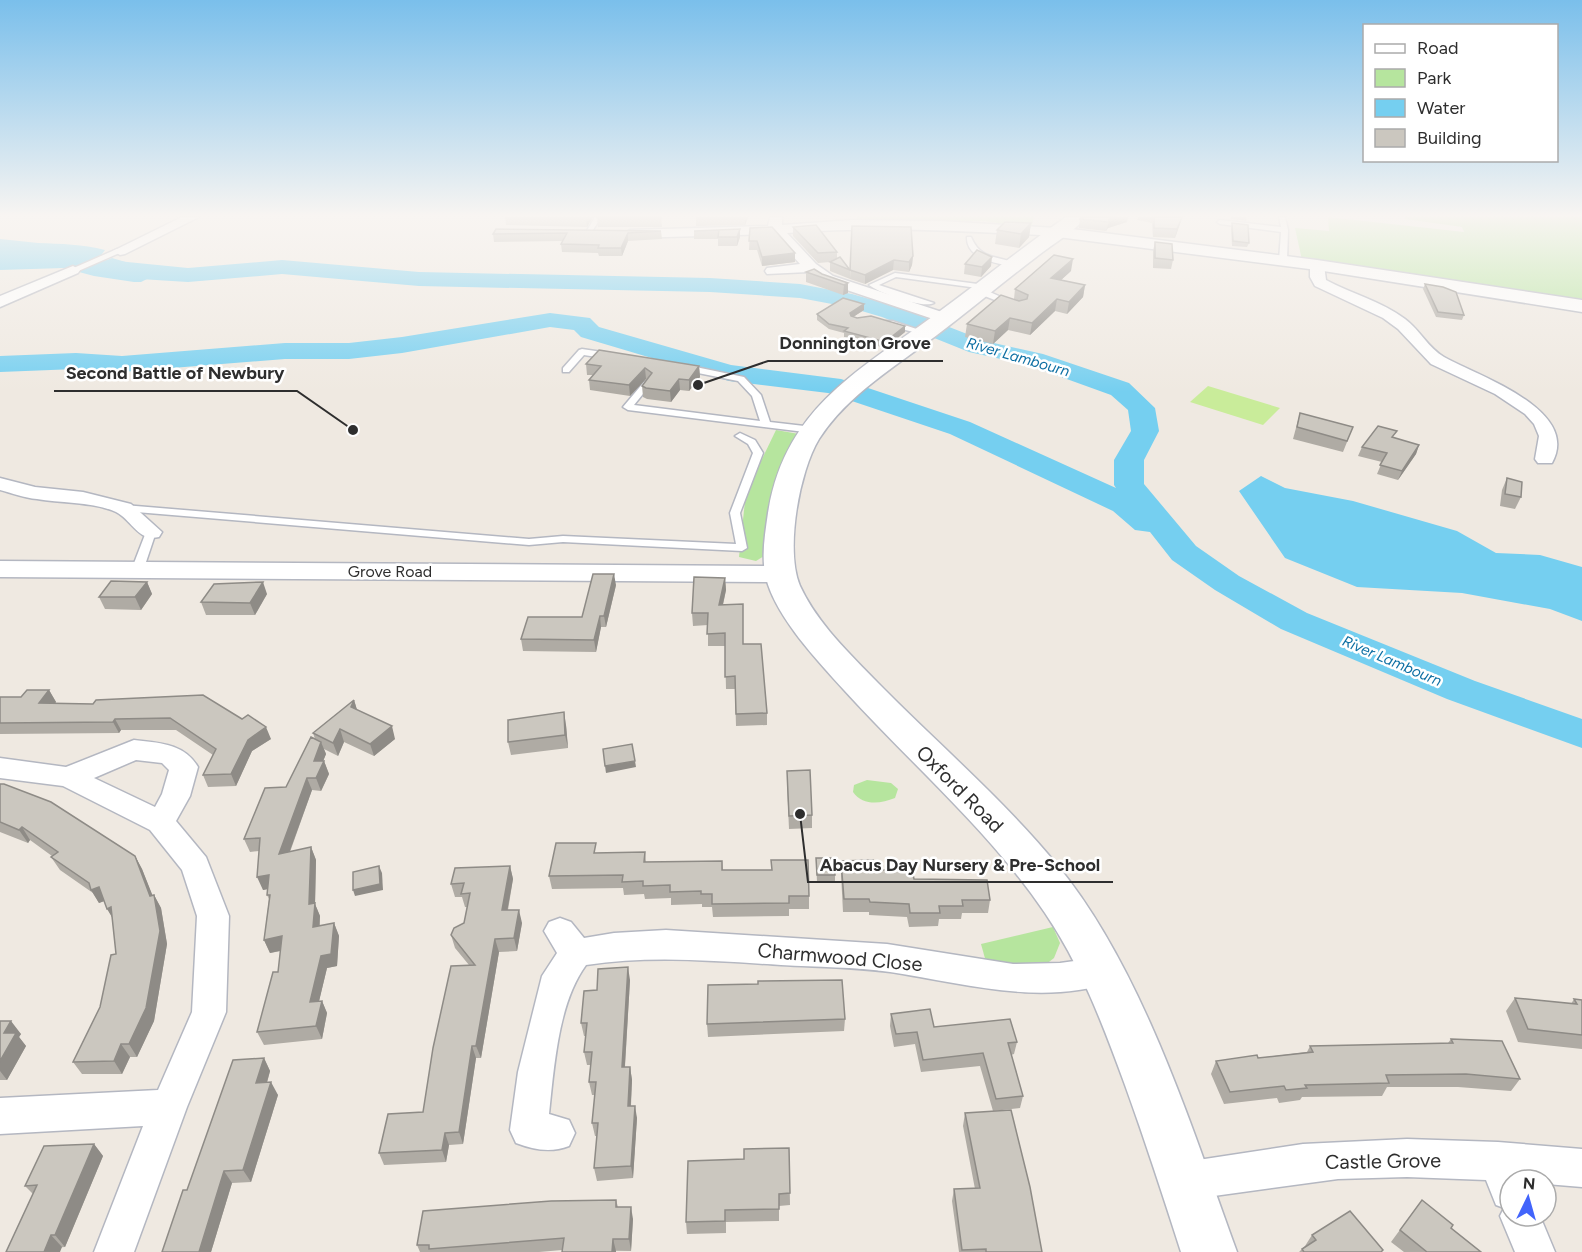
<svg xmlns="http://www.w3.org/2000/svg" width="1582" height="1252" font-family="Figtree,sans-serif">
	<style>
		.green { fill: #b6e59e }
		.pitch { fill: #c9ec9a }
		.water { fill: #75cff0 }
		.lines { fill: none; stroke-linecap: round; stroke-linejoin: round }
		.river { fill: #75cff0; fill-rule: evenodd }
		.service-casing { stroke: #b4b7c1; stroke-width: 3 }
		.minor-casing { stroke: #b4b7c1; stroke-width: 3 }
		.tertiary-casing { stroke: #b4b7c1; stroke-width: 3 }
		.secondary-casing { stroke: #b4b7c1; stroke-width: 3 }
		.service { fill: #fff; fill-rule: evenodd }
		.minor { fill: #fff; fill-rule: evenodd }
		.tertiary { fill: #fff; fill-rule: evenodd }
		.secondary { fill: #fff; fill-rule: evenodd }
		.wall { fill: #afaba4 }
		.shaded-wall { fill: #8e8b86 }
		.building { fill: #cbc7bf; stroke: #8e8b86; stroke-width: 1.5 }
		.labels { text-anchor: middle; stroke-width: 5; stroke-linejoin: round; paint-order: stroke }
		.far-water-label { font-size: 15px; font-style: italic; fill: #0d6fa3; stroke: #fff }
		.street-label { font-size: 16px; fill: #2e2e2e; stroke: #fff }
		.near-street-label { font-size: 20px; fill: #2e2e2e; stroke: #fff }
		.leader { fill: none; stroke: #2e2e2e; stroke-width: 2 }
		.callout-dot { fill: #2e2e2e; stroke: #fff; stroke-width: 2 }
		.callout-label { font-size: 18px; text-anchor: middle; font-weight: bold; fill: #2e2e2e; stroke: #fff; stroke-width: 5; stroke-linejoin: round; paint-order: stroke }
	</style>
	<rect width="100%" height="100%" fill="#efe9e1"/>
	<!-- green -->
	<g class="green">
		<polygon points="857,217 1034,217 1031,228 985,221 857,221"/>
		<polygon points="1328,217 1464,232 1462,227 1405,219 1404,217 1582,217 1582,299 1302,260 1295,228 1329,231"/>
		<polygon points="776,430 799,434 764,556 756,561 739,557 746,492"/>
		<path d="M867 780 891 783 898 789 895 798C880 804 863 806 853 792L854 785Z"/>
		<polygon points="1053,927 1060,943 1054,958 1040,969 986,962 981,944"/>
	</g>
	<!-- pitch -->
	<polygon class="pitch" points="1208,386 1280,408 1263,425 1190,402"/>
	<!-- water -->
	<g class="water">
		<path d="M0 239C13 240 26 242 38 243 62 244 82 244 105 250L102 254 103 256 90 262 97 264 112 258 153 270 155 275 141 282H134L94 276 64 268 0 270Z"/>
		<polygon points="1261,476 1285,488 1353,501 1457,531 1496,553 1540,555 1582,567 1582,621 1550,609 1462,593 1357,587 1285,558 1239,491"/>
	</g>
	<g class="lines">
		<!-- river -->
		<polygon class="river" points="107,260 188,268 282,260 419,272 710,278 800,284 852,294 898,307 985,341 1043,354 1129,383 1155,408 1159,431 1144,460 1144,484 1196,546 1239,576 1307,613 1475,681 1582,719 1582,748 1447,699 1281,629 1215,590 1172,560 1150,532 1135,530 1113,511 950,434 828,393 729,381 581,337 574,330 550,327 402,353 349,359 285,359 122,372 76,369 0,372 0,356 76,353 122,356 285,343 349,343 402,337 550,313 590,318 599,327 731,365 841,379 970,422 1116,488 1114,485 1114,460 1131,431 1128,410 1111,395 1028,365 969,352 882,317 848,307 800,298 710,292 419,286 282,274 188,282 140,279 99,272 96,267 99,262"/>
		<!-- service casing -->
		<g class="service-casing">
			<g id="service">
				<polygon points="595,217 601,217 590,235 586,235 585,234"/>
				<polygon points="1279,217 1285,217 1288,230 1287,261 1283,263 1279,261 1281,232 1220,224 1217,222 1220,220 1281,227"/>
				<path d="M967 237H971C982 262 998 254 1018 265L1014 267C996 263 966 259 967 237Z"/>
				<polygon points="117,249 124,251 76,272 69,270"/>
				<path d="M895 273 985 285 989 287 985 289 896 277 879 285 934 303C923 309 879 293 869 285Z"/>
				<polygon points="977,289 983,289 1017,304 1010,306 977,293"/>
				<polygon points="886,321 892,321 929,333 925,335 886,325"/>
				<polygon points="582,349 609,353 613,356 609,359 584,355 569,372 563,372 563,368 579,350"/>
				<polygon points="686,365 744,377 761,395 770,422 813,427 818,430 813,433 628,410 623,407 644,382 647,381 651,384 634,405 760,421 752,396 738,381 683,370 683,366"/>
				<polygon points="740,433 755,440 763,453 740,513 747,548 742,551 563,542 529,545 124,511 119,508 124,505 529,539 563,536 736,544 730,513 753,453 748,444 735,436"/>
				<polygon points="151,529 156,532 143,571 137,574 133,573 131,571 146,532"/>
			</g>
		</g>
		<!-- minor casing -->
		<g class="minor-casing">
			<g id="minor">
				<polygon points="182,217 199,217 125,254 120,255 113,251"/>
				<path d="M770 217H782V225L852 220 941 221 1056 228 1063 232 1056 236C965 231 879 226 787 233L816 264 833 276 951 315 953 318 951 321 945 323 823 282 808 272 767 274 765 271 767 268 800 264 773 234 630 238 623 234 630 230 768 226Z"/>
				<path d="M1317 261 1324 265 1326 280C1352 294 1381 301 1405 319 1420 330 1428 348 1444 357 1475 375 1582 409 1552 463H1538L1535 459 1539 436 1534 424 1525 414 1495 394 1431 364 1398 329 1383 318 1315 286 1310 277V265Z"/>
				<polygon points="73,266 80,270 78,273 0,307 0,296"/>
				<path d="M0 478 35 487 83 492 131 504 162 532 159 537C138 542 132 520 116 512 95 502 60 503 37 499 24 498 12 493 0 490Z"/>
				<path d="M134 740C159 743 184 743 198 767L190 796 176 821 206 857 229 916 226 1012 187 1107 134 1252H94L143 1126 0 1134V1098L158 1090 192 1012 197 916 182 870 150 830 63 786 0 778V758L66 767ZM136 760 162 763 169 770 162 794 155 807 94 778Z"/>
				<path d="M560 918 571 922 584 938 614 933 666 930 887 944 1013 964 1060 963 1103 957 1115 961 1119 971 1115 981C1042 1007 963 983 890 972 854 967 817 967 781 965 715 961 651 955 586 965 558 1003 554 1068 549 1114L569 1120 575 1133 569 1146C551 1153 534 1150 516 1143L510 1130 518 1072 542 976 557 953 544 931 549 922Z"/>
				<polygon points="1407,1139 1498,1142 1582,1149 1582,1187 1546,1184 1546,1180 1510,1180 1510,1216 1540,1216 1555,1252 1515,1252 1500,1216 1504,1208 1496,1205 1486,1180 1407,1177 1338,1179 1185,1200 1171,1195 1166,1181 1171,1167 1185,1162 1303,1144"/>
			</g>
		</g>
		<!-- tertiary casing -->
		<g class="tertiary-casing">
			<g id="tertiary">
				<polygon points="1056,227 1317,260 1582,300 1582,312 1317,270 1050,236 1047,232 1050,228"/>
				<polygon points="0,561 780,566 790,568 794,574 790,580 780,582 0,577"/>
			</g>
		</g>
		<!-- secondary casing -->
		<g class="secondary-casing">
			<path id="secondary" d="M1066 217H1086C1073 233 1051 245 1035 258 1002 283 970 310 937 335 896 366 847 395 819 439 799 472 785 550 800 586 817 623 850 654 878 683 938 744 1004 800 1058 866 1143 970 1191 1126 1237 1252H1181C1163 1196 1145 1140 1125 1085 1103 1025 1081 966 1045 913 989 830 911 764 844 690 817 660 776 617 766 578 761 557 765 534 768 513 785 406 861 370 940 311 982 280 1023 247 1066 217Z"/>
		</g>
		<!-- service -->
		<use href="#service" class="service"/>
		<!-- minor -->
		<use href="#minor" class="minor"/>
		<!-- tertiary -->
		<use href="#tertiary" class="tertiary"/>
		<!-- secondary -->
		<use href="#secondary" class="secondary"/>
	</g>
	<!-- wall -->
	<g class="wall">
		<polygon points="505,217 593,217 587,227 506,225"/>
		<polygon points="661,217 662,227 598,227 597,218"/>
		<polygon points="696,217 748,217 745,225 696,226"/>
		<polygon points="1138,217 1182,217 1175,238 1153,237 1152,223 1137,220"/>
		<polygon points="1231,217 1247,217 1246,221 1231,219"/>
		<polygon points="1080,219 1127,222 1108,228 1106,231 1079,228"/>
		<polygon points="1031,223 1029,237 1019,248 995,244 997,230"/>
		<polygon points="1232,223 1249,243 1247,247 1232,246 1231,228"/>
		<polygon points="852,226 913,256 912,265 909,272 893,270 865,284 850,279"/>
		<polygon points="793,227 837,252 837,259 850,270 850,279 830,271 830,262 818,263 793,236"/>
		<polygon points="750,228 795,253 795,262 762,266 757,250 749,250"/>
		<polygon points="740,229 740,237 737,246 718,246 718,239 694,239 694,231"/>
		<polygon points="661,231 662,239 628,241 622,256 599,256 598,253 562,252 561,244 563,241 494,242 493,234"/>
		<polygon points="1155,242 1173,260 1171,269 1153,268 1153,251"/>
		<polygon points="965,264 991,266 981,277 964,274"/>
		<polygon points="1071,271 1061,280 1085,285 1083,297 1067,314 1055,311 1030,335 1008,330 993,344 965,337 967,324 1014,299 1015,289"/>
		<polygon points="806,272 848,283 848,293 843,295 806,282"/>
		<polygon points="1425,284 1464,315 1462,320 1436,317 1423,289"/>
		<polygon points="864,310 853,317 857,318 905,326 905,332 885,348 844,337 844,333 829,329 817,320 817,314"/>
		<polygon points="586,364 699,366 700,377 689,391 680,390 671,402 647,399 643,397 642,386 647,380 646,379 630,396 590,390 589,380 593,375 587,375"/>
		<polygon points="1300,413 1353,427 1343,452 1293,439"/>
		<polygon points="1394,438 1419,445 1416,454 1398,480 1377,474 1382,462 1358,456 1362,447"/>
		<polygon points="1507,478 1521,497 1515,509 1500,506 1502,490"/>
		<polygon points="725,578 726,590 723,605 743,604 743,644 767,713 767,725 736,726 735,689 726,689 725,646 708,646 708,625 693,626 692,613"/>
		<polygon points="147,582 152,594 141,610 105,609 99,597"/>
		<polygon points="616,585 606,627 601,627 596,652 523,651 521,639 582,617"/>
		<polygon points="267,594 255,615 206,615 201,602"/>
		<polygon points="49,690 56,702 55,703 93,704 96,700 271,739 252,751 236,786 208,787 203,775 213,755 176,730 121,730 119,733 0,734 0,697 21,697"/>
		<polygon points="354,700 357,710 395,739 374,756 344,742 338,756 324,749 326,754 323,761 324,761 329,774 321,791 312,790 290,852 311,847 316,860 315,904 320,916 320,926 334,923 339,936 337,966 327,968 319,1001 322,1001 327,1013 322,1039 264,1045 257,1032 278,972 281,951 270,953 264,940 269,899 267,895 267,889 263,890 259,851 250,852 244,839 286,787 315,739 313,733"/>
		<polygon points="566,725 568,748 511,755 508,742"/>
		<polygon points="0,784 135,856 142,869 152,895 154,895 161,908 167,944 154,1021 137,1057 130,1057 122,1074 82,1074 73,1062 100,1007 116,954 112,917 104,901 99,903 93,893 60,870 51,857 52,856 30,840 28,843 0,832"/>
		<polygon points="787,784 812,815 812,828 789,829"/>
		<polygon points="645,852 646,862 722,861 723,870 809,896 809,909 789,909 789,916 713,917 712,907 702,907 702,904 671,905 671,898 645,899 644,894 624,895 623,888 552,889 549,876 597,853"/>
		<polygon points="816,858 835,875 835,882 817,882"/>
		<polygon points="841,861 874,870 914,879 990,900 988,913 962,913 961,919 939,919 938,926 909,927 907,917 869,915 869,912 843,912 841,874"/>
		<polygon points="510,866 513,879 508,910 522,923 517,951 499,952 481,1058 476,1058 463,1144 449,1145 446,1162 384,1165 379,1153 423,1112 469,965 455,948 451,935 464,923 467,907 465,907 462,897 455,897 451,884"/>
		<polygon points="630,980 625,1067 630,1067 632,1080 631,1106 637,1118 633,1178 597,1181 594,1168 597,1136 595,1136 592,1123 595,1095 592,1095 589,1082 591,1065 587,1065 584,1052 586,1036 584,1036 581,1023 597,990"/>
		<polygon points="758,984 845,1019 844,1031 708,1037 707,1024"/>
		<polygon points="1515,998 1571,1004 1574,999 1582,1000 1582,1049 1518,1042 1506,1011"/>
		<polygon points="891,1014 934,1027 1017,1042 1014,1054 1011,1055 1023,1096 1020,1108 993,1111 980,1066 921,1072 915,1044 894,1047 890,1026"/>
		<polygon points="0,1021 21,1034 19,1037 26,1046 7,1080 0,1080"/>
		<polygon points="1451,1039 1520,1079 1511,1091 1458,1087 1387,1087 1382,1096 1302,1097 1300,1100 1279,1103 1277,1098 1224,1104 1211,1074 1216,1061 1258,1058 1307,1052 1310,1046 1448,1043"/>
		<polygon points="264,1058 270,1071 267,1083 278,1095 251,1182 232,1183 211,1252 162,1252 187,1190"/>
		<polygon points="965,1113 1042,1252 959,1252 952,1201 954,1189 975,1189 963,1126"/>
		<polygon points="94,1144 103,1156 65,1247 6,1252 33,1194 25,1186"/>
		<polygon points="789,1148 790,1205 779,1206 779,1221 726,1222 726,1233 687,1234 686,1222 744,1159"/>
		<polygon points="616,1200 618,1207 633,1219 631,1251 562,1250 539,1252 420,1252 417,1245"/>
		<polygon points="1422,1200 1451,1228 1481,1252 1404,1252 1391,1242"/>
		<polygon points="1312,1235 1382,1252 1299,1252 1305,1246"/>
	</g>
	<!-- shaded-wall -->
	<g class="shaded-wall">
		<polygon points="586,217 593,217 587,227"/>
		<polygon points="745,217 748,217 745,225"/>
		<polygon points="1116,217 1128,217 1127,222 1108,228 1106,231 1110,218"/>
		<polygon points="1182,217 1181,221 1175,238 1177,229"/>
		<polygon points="1031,223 1029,237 1019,248 1021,234"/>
		<polygon points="740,229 740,237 737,246 737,237"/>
		<polygon points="628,233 628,241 622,256 621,248"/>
		<polygon points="795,253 795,262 762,266 762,257"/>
		<polygon points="913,256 912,265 909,272 909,262"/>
		<polygon points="992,257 991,266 981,277 982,267"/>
		<polygon points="1073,259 1071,271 1050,290 1051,278"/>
		<polygon points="894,260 893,270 865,284 865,275"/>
		<polygon points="848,283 848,293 843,295 844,285"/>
		<polygon points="1085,285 1083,297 1067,314 1069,302"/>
		<polygon points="1057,299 1055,311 1030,335 1032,323"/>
		<polygon points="864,304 864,310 850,319 850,313"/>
		<polygon points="1010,318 1008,330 993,344 995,331"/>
		<polygon points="905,326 905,332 885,348 885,342"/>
		<polygon points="699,366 700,377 689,391 689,380"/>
		<polygon points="645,368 646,379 630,396 629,385"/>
		<polygon points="679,379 680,390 671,402 670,391"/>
		<polygon points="1419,445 1416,454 1398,480 1402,471"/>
		<polygon points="614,574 616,585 606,627 604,616"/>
		<polygon points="725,578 726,590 720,617 719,605"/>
		<polygon points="147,582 152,594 141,610 135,597"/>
		<polygon points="263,582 267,594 255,615 250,603"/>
		<polygon points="600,616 601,627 596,652 594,640"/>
		<polygon points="49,690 56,702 46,715 39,703"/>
		<polygon points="354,700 358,713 351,707"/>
		<polygon points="564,712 566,725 568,748 565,735"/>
		<polygon points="115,719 121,730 119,733 113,722"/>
		<polygon points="392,726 395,739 374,756 370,744"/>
		<polygon points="266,727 271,739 252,751 236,786 231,774 248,740"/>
		<polygon points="340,729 344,742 338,756 333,743"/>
		<polygon points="321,742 326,754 318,774 314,761"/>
		<polygon points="324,761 329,774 321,791 316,778"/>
		<polygon points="635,761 636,767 606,773 605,766"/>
		<polygon points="307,778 312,790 284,867 279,854"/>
		<polygon points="22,827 30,840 28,843 19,830"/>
		<polygon points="311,847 316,860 315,904 320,916 318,940 313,927 309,904"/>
		<polygon points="135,856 142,869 156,904 154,895 161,908 167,944 154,1021 137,1057 129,1044 150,896"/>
		<polygon points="379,866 382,873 383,890 355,896 353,890"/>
		<polygon points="510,866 513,879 505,923 502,910"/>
		<polygon points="269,875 274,888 263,890 257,877"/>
		<polygon points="99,887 107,900 99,903 91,890"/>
		<polygon points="111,907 115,922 107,909"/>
		<polygon points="519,910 522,923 517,951 514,938"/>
		<polygon points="334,923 339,936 337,966 327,968 316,1014 310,1002 321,956"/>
		<polygon points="282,936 288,949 270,953 264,940"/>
		<polygon points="495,939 499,952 481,1058 476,1046"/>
		<polygon points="628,967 630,980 624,1080 622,1067"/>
		<polygon points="322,1001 327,1013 322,1039 316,1026"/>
		<polygon points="11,1021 21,1034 19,1037 26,1046 7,1080 0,1071 0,1061 4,1033"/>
		<polygon points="121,1044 130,1057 122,1074 114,1061"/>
		<polygon points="472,1046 476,1058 463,1144 459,1132"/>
		<polygon points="264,1058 270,1071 263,1096 256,1083"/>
		<polygon points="630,1067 632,1080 630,1119 628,1106"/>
		<polygon points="271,1082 278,1095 251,1182 243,1170"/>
		<polygon points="635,1106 637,1118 633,1178 631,1166"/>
		<polygon points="445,1133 449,1145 446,1162 442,1150"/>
		<polygon points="94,1144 103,1156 65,1247 55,1235"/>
		<polygon points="224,1171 232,1183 211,1252 199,1252"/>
		<polygon points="631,1207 633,1219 631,1251 629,1239"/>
		<polygon points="51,1235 62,1247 60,1252 44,1252"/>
		<polygon points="613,1239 616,1251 616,1252 612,1252"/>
	</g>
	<!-- building -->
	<g class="building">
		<rect x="597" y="217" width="64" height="1"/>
		<polygon points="1082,217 1116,217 1110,218 1108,222 1080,219"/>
		<polygon points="1154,217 1182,217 1177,229 1154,228"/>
		<polygon points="1005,222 1031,223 1021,234 997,230"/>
		<polygon points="1232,223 1248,225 1249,243 1233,241"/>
		<polygon points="816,225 837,252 818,253 793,227"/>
		<polygon points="852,226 911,227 913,256 909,262 894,260 865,275 850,270"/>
		<polygon points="772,227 795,253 762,257 757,241 749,241 750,228"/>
		<polygon points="496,229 661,231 628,233 621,248 598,248 599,245 561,244 567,233 493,234"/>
		<polygon points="740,229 737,237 718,237 719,230 694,231"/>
		<polygon points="1155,242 1172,244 1173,260 1155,258"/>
		<polygon points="977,250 992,257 982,267 965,264"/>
		<polygon points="1054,255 1073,259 1051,278 1085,285 1069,302 1057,299 1032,323 1010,318 995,331 967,324 1001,295 1019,301 1027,299 1028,295 1015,289"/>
		<polygon points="840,257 850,270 830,262"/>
		<polygon points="814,269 822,274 848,283 844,285 806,272"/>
		<polygon points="1425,284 1443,287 1456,292 1464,315 1438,312"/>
		<polygon points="843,298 864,304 850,313 851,316 857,318 871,316 905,326 885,342 844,331 848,328 829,324 817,314"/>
		<polygon points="599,350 699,366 689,380 679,379 670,391 646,388 642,386 652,373 645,368 629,385 589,380 601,366 586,364"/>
		<polygon points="1300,413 1353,427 1347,441 1297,427"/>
		<polygon points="1378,426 1397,431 1392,437 1419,445 1402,471 1380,465 1387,453 1362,447"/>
		<polygon points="1507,478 1522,482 1521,497 1505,494"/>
		<polygon points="593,574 614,574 604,616 600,616 594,640 521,639 528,617 582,617"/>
		<polygon points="694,577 725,578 719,605 743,604 743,644 761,644 767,713 736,714 735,676 725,677 725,633 707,634 708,613 692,613"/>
		<polygon points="111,581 147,582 135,597 99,597"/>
		<polygon points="263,582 250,603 201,602 214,584"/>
		<polygon points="27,690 49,690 39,703 93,704 96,700 203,695 242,719 248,715 266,727 248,740 231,774 203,775 216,749 170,718 115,719 113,722 0,723 0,697 21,697"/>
		<polygon points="354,700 351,707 392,726 370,744 340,729 333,743 313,733"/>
		<polygon points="564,712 565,735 508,742 508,720"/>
		<polygon points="311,737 321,742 314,761 324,761 316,778 307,778 279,854 311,847 309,904 315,903 313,927 334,923 331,954 321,956 310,1002 322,1001 316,1026 257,1032 273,972 278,972 282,936 264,940 270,895 267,895 269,875 257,877 260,838 244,839 265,788 286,787"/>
		<polygon points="632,744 635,761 605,766 603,749"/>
		<polygon points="810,770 812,815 789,816 787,771"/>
		<polygon points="0,784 4,784 51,802 135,856 150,896 154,895 160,931 146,1008 129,1044 121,1044 114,1061 73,1062 100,1007 111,955 116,954 111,907 107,909 99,887 91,890 89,883 51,857 58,852 22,827 19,830 0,822"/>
		<polygon points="556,843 596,843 594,853 645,852 644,862 722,861 722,870 772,870 771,860 808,860 809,896 789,896 789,903 712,904 712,894 701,894 701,891 670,892 670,885 643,886 643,881 622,882 623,875 549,876"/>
		<polygon points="816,858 834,858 835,875 817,875"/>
		<polygon points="873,860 874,870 912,870 914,879 987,880 990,900 962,900 963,906 939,906 940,913 910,913 909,904 870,902 869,899 844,899 841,861"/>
		<polygon points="379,866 380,884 353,890 353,872"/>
		<polygon points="510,866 502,910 519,910 514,938 495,939 476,1046 472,1046 459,1132 445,1133 442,1150 379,1153 388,1114 423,1112 433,1048 451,966 475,965 451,935 454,928 464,923 470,893 461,894 464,883 451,884 455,868"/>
		<polygon points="628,967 622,1067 630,1067 628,1106 635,1106 631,1166 594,1168 598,1123 592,1123 596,1082 589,1082 592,1052 584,1052 587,1023 581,1023 584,991 597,990 598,969"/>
		<polygon points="842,980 845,1019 707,1024 708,985 758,984 758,981"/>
		<polygon points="1515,998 1577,1004 1574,999 1582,1000 1582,1035 1528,1029"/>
		<polygon points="930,1009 934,1027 1010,1019 1017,1042 1008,1043 1023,1096 996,1099 983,1053 923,1060 917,1032 896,1034 891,1014"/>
		<polygon points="0,1021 11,1021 4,1033 16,1033 0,1061"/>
		<polygon points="1451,1039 1502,1041 1520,1079 1466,1074 1386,1075 1389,1083 1305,1085 1307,1088 1286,1090 1284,1086 1230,1092 1216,1061 1257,1055 1258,1058 1313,1052 1310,1046 1453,1043"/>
		<polygon points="264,1058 256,1083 271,1082 243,1170 224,1171 199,1252 162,1252 183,1190 187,1190 233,1060"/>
		<polygon points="1011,1110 1030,1187 1042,1252 986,1252 986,1249 962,1250 954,1189 980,1188 965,1113"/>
		<polygon points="94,1144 55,1235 51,1235 44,1252 6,1252 37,1185 25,1186 44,1146"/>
		<polygon points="789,1148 790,1193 779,1194 779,1209 725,1210 725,1221 686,1222 688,1161 744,1159 744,1149"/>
		<polygon points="616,1200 616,1207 631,1207 629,1239 613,1239 612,1252 562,1252 564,1238 429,1249 429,1245 417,1245 423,1211 551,1201"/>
		<polygon points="1422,1200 1453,1225 1451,1228 1481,1252 1427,1252 1400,1230"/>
		<polygon points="1350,1211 1383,1250 1381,1252 1304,1252 1302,1249 1316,1240 1312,1235"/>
	</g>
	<!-- sky -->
	<linearGradient id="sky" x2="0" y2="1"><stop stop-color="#7abfeb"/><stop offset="0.55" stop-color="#f8f5f2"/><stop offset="1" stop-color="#f8f5f2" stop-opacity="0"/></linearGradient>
	<rect width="1582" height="392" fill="url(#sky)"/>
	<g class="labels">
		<!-- far-water labels -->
		<g class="far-water-label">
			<text transform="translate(1018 357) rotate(16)" y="5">River Lambourn</text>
			<text transform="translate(1392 661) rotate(23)" y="5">River Lambourn</text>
		</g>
		<!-- street labels -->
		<g class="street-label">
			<text x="390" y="577">Grove Road</text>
		</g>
		<!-- near-street labels -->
		<g class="near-street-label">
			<text transform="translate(960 789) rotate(45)" y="7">Oxford Road</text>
			<text transform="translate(840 957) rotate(5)" y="7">Charmwood Close</text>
			<text transform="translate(1383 1161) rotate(-1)" y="7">Castle Grove</text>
		</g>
	</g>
	<!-- callouts -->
	<path class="leader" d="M698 385L768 361H943M353 430L297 391H54M800 814L808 882H1113"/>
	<g class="callout-dot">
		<circle cx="698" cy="385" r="6"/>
		<circle cx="353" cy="430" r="6"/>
		<circle cx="800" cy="814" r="6"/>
	</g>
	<g class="callout-label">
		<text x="855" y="349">Donnington Grove</text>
		<text x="175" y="379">Second Battle of Newbury</text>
		<text x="960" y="871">Abacus Day Nursery &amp; Pre-School</text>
	</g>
	<!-- legend -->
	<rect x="1363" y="24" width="195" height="138" fill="#ffffff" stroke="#ababab" stroke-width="1.5"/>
	<rect x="1375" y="44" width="30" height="9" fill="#ffffff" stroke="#ababab" stroke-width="1.5"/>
	<text x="1417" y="54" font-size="18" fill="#2e2e2e">Road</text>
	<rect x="1375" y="69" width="30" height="18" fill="#b6e59e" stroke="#ababab" stroke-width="1.5"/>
	<text x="1417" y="84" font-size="18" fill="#2e2e2e">Park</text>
	<rect x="1375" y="99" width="30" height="18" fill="#75cff0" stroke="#ababab" stroke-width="1.5"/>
	<text x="1417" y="114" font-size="18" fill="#2e2e2e">Water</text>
	<rect x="1375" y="129" width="30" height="18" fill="#cbc7bf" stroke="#ababab" stroke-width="1.5"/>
	<text x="1417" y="144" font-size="18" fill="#2e2e2e">Building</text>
	<!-- north arrow -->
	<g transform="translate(1528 1198) rotate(5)"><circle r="28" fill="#ffffff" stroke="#ababab" stroke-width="1.5"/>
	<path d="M0-4.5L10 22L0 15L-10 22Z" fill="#4264fb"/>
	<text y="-9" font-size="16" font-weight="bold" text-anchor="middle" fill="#2e2e2e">N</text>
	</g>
</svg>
